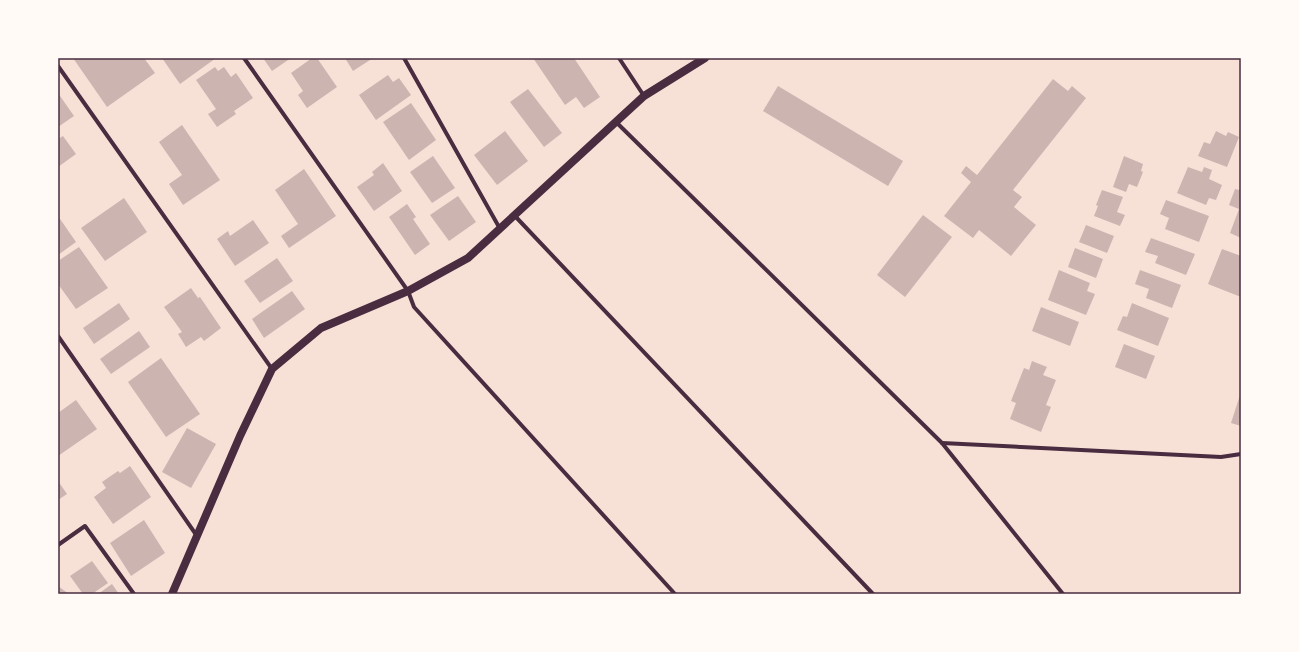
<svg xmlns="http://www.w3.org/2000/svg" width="1299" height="652" font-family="'Exo 2',sans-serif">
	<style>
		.building { fill: #ccb4b1 }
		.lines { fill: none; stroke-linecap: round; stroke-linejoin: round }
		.minor { stroke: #4a2c40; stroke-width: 4 }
		.secondary { stroke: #4a2c40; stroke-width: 8 }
		.neatline { fill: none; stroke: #4a2c40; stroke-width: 1.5 }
	</style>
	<rect width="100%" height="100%" fill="#f7e1d7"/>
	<!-- building -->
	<g class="building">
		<polygon points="73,58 144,58 155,73 107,107"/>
		<polygon points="162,58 216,58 180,84"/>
		<polygon points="263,58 291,58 272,71"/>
		<polygon points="312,58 317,58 337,87 307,108 298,95 303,91 291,73"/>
		<polygon points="345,58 373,58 353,71"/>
		<polygon points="533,58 574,58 600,97 584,108 576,97 565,105"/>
		<polygon points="215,67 218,71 224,67 231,77 236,73 253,98 234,111 236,114 217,127 208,114 216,109 196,80"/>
		<polygon points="388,75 393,82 399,78 411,95 376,120 359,95"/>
		<polygon points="1053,79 1068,91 1072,86 1086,98 1013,190 1022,197 1014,207 1036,225 1011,256 979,230 973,238 944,216 971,182 961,173 966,166 977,175"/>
		<polygon points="778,86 903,161 888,186 763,111"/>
		<polygon points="528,89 562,133 544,147 510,102"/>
		<polygon points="58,93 74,116 58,127"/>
		<polygon points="411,103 436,140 409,160 383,122"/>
		<polygon points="182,125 220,180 183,205 169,184 182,175 159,142"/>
		<polygon points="505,131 528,161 497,185 474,155"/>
		<polygon points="1216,131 1226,136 1228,132 1239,137 1227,167 1198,156 1204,142 1210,144"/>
		<polygon points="63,136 76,154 58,167 58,139"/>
		<polygon points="433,156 455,188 432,203 410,172"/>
		<polygon points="1124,156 1143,164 1141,171 1143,172 1137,187 1129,184 1126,192 1113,187"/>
		<polygon points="383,163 402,191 374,211 357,187 374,175 372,172"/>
		<polygon points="1188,167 1202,172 1204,167 1212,170 1209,179 1222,185 1216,200 1209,198 1206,205 1177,193"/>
		<polygon points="304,169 336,216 289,248 281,236 298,224 275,190"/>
		<polygon points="1241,187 1241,238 1230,233 1239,209 1229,205 1235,189 1239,190"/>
		<polygon points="1102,190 1123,197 1117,212 1125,215 1120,226 1094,216 1098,206 1096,205"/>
		<polygon points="458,196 476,222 449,241 430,215"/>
		<polygon points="124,198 147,232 105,261 81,228"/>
		<polygon points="1166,200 1209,216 1199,242 1165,229 1169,218 1160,214"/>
		<polygon points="407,204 416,217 413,219 430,244 415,255 389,217"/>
		<polygon points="923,215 952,237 905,297 877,275"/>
		<polygon points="58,216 76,242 58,255"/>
		<polygon points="253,220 269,243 235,266 217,239 228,231 230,236"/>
		<polygon points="1086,225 1114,236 1107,253 1079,242"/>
		<polygon points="1151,238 1195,254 1186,275 1155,263 1158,256 1145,252"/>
		<polygon points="79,247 108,288 76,309 58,284 58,261"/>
		<polygon points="1075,248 1103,259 1096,278 1068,267"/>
		<polygon points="1222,249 1241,256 1241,297 1208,284"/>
		<polygon points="277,258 293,281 260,303 244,281"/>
		<polygon points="1059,270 1090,283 1087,291 1095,294 1086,315 1048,300"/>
		<polygon points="1140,270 1181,285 1172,308 1146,298 1149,289 1135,284"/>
		<polygon points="191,288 198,298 200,297 221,328 204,341 201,337 186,347 178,334 182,332 164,307"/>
		<polygon points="292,291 305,309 264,338 252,319"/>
		<polygon points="119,303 130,319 94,344 83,328"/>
		<polygon points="1132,303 1169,318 1158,346 1117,330 1123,316 1127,317"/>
		<polygon points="1041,307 1079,322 1070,346 1032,331"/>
		<polygon points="139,331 150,347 111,374 100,359"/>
		<polygon points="1124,344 1155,356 1146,379 1115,367"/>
		<polygon points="161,358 200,414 166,437 128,382"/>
		<polygon points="1032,361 1047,367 1043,375 1056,380 1046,405 1051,407 1041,432 1010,419 1016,403 1011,401 1024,368 1029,370"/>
		<polygon points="1241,392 1241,426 1231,423"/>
		<polygon points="76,400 97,429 58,456 58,413"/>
		<polygon points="187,428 216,444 191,488 162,472"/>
		<polygon points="130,466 151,497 113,524 94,497 106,488 102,482 118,471 120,473"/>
		<polygon points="58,481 67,494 58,500"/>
		<polygon points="144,520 165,553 131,576 110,543"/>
		<polygon points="92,561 108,583 92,594 83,594 70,576"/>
		<polygon points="112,584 119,594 98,594"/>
		<polygon points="58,586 69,594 58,594"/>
	</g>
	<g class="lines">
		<!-- minor -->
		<g class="minor">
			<polyline points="244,58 408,291 414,307 675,594"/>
			<polyline points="404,58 499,227"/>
			<polyline points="619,58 644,96"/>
			<polyline points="58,66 272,369"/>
			<polyline points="616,122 942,443 1063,594"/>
			<polyline points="514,215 873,594"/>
			<polyline points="58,336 197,536"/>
			<polyline points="942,443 1221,457 1241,454"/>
			<polyline points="58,545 85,526 134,594"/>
		</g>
		<!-- secondary -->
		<polyline class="secondary" points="172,594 240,436 272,369 321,328 408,291 468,258 644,96 705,58"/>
	</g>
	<!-- border -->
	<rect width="1299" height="652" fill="none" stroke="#fffaf5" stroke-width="118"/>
	<rect x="59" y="59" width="1181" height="534" class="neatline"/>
</svg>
